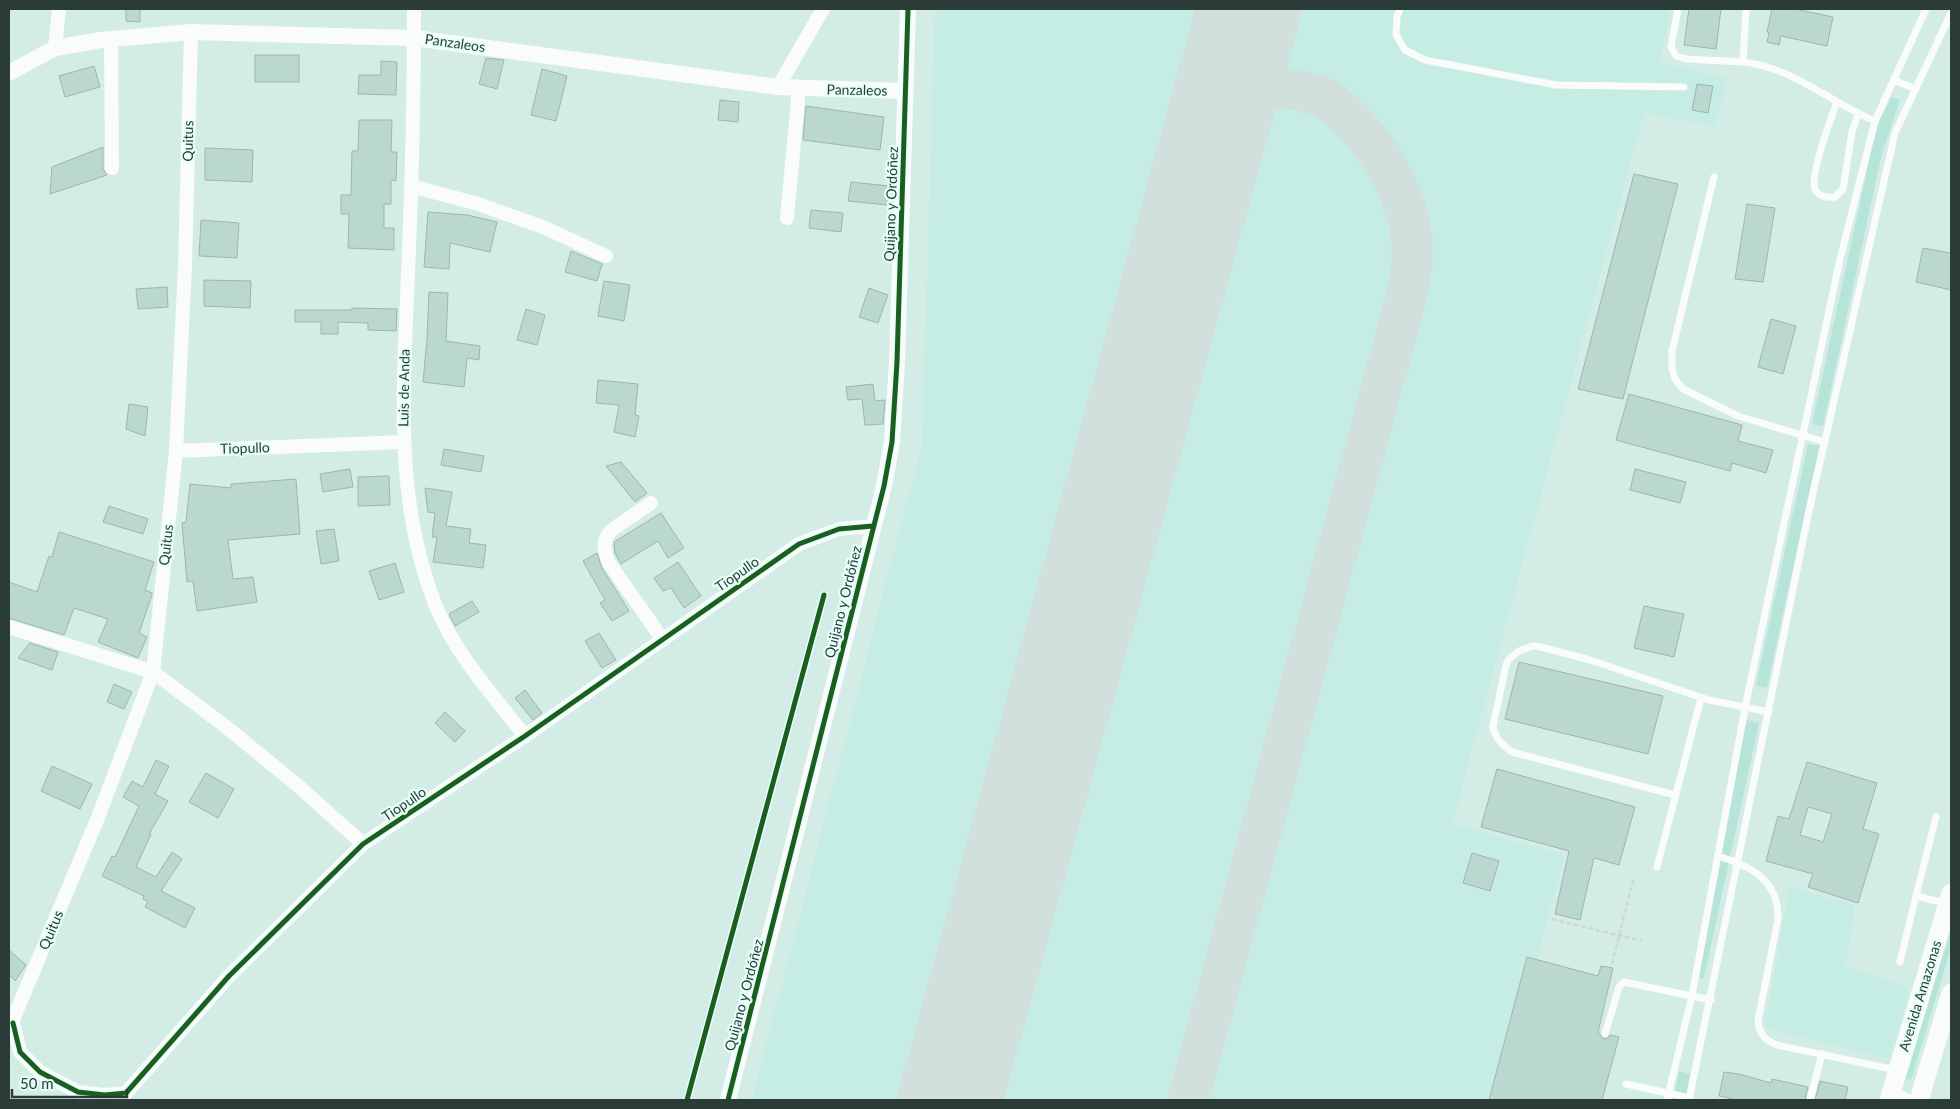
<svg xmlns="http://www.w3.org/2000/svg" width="1960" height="1109" font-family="Lato,sans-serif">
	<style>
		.built { fill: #c5ede3 }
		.green { fill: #b6e4d9 }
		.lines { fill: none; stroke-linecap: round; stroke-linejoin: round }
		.taxiway { stroke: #d1e0dc; stroke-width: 41 }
		.runway { stroke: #d1e0dc; stroke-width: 104 }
		.building { fill: #bad7d0; stroke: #a1b4af; fill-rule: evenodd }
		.path { stroke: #d0d7d5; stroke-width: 2.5; stroke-dasharray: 5 2.5; stroke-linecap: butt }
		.service { stroke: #f9fcfb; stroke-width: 7 }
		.minor { stroke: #f9fcfb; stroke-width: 14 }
		.tertiary { stroke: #f9fcfb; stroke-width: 16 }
		.secondary { stroke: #f9fcfb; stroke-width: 19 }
		.cycleway-casing { stroke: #e5fff8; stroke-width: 8 }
		.cycleway { stroke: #1b5e20; stroke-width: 5 }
		.labels { text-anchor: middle; stroke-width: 4.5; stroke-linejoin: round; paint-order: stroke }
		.street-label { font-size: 14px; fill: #2b3c38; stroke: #e5fff8 }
	</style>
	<rect width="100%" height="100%" fill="#d4ece6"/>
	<!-- built -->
	<g class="built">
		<polygon points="935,9 1671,9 1660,62 1727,78 1715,126 1644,113 1452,824 1565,855 1537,959 1598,976 1601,966 1613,968 1598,1032 1619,1037 1602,1100 752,1100 922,443"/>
		<polygon points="1789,887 1855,905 1846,967 1910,988 1889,1059 1765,1028"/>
	</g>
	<!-- green -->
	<g class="green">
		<polygon points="1891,97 1900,100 1882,153 1823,426 1812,424 1871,152 1878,125"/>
		<polygon points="1808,444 1819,446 1767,688 1756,686"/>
		<polygon points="1747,720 1759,723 1704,978 1692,976"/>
		<polygon points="1951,930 1951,948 1911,1080 1905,1079"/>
		<polygon points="1679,1071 1690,1074 1685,1100 1673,1100"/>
	</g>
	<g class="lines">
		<!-- taxiway -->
		<g class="taxiway">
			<path d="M966 1100C963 1073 966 1050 971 1023"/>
			<path d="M1188 1100 1402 313C1407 296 1411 279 1412 260 1415 212 1389 160 1357 126 1344 112 1329 98 1311 93 1282 84 1252 90 1225 99"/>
		</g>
		<!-- runway -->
		<polyline class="runway" points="950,1100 1249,9"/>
	</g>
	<!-- building -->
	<g class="building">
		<polygon points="126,9 140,9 140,22 126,21"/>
		<polygon points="1689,9 1721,9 1716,49 1684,45"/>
		<polygon points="1772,9 1795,9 1833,17 1827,46 1781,36 1779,45 1767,42 1769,33 1767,32"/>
		<rect x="255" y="55" width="44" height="27"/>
		<polygon points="486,58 504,60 497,89 479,84"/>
		<polygon points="381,61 397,62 396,95 358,94 359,75 381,75"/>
		<polygon points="94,66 100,87 65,97 59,76"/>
		<polygon points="542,69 567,76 556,121 531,115"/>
		<polygon points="1697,84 1713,86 1708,113 1692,110"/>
		<polygon points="720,100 739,102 738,122 718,120"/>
		<polygon points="806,106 884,117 880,150 803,140"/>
		<polygon points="359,120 392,120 391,152 397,152 396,181 391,180 391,204 384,204 384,228 394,228 394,250 348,248 349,214 341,214 341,195 351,195 352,151 358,151"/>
		<polygon points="103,147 103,169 107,175 50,194 52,167"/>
		<polygon points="205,148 253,150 252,182 205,180"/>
		<polygon points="1634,174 1678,184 1623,399 1578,389"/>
		<polygon points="851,182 889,186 887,205 848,201"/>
		<polygon points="1747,204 1775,208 1763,282 1735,279"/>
		<polygon points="811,210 843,213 841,232 809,228"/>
		<polygon points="428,212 467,215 497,222 490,252 450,243 449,269 424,267"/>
		<polygon points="201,220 239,223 237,258 199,256"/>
		<polygon points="1923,248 1951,253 1951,290 1916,282"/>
		<polygon points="571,251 602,264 597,281 565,272"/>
		<polygon points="204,280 251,281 250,308 204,306"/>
		<polygon points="604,281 630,285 624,321 598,316"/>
		<polygon points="167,287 168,307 138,309 136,289"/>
		<polygon points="869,288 888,295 878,323 859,317"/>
		<polygon points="429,292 448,293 446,341 480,346 479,360 467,358 464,387 423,382 427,339"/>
		<polygon points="352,308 397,309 396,331 368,330 368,323 338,322 338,334 321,334 321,322 295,322 295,310 352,310"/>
		<polygon points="526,309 545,315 537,345 517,340"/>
		<polygon points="1771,319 1796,326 1783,374 1758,367"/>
		<polygon points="598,380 638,384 635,415 639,416 635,437 614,432 619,405 596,403"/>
		<polygon points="873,384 875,401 885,400 883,424 865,425 862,399 848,400 846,387"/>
		<polygon points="1629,394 1742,425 1738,441 1773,450 1766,473 1732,463 1730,471 1616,440"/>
		<polygon points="129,404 148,407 145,436 126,429"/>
		<polygon points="444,449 484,456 481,472 441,465"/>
		<polygon points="621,462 647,493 635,502 606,466"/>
		<polygon points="350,469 353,487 323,492 320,474"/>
		<polygon points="1635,469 1686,482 1680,503 1630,490"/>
		<polygon points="389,476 390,505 358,506 358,477"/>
		<polygon points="296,479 300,534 228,540 233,579 253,577 257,602 197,611 193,581 187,582 182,523 186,522 190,484 231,488 231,484"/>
		<polygon points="425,488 452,492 446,526 471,529 469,543 486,545 483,568 433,562 437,537 432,537 435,513 428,512"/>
		<polygon points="109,506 148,519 143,534 103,522"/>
		<polygon points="661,513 684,548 668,558 658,541 621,564 615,553 614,542"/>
		<polygon points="334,529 339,561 321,564 316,531"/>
		<polygon points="59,532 154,562 145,590 152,593 152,595 139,633 147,637 138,658 98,642 108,619 74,608 64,635 9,618 9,582 37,592 49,556 52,557"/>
		<polygon points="597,553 602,568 629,611 612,621 600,603 605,600 583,561"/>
		<polygon points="678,562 701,596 684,608 671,588 663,591 654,578"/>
		<polygon points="395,563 404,592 379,600 369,571"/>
		<polygon points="472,601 479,612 455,626 449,614"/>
		<polygon points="1644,606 1684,614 1674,657 1634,648"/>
		<polygon points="599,633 616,660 602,668 585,641"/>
		<polygon points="30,643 58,652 52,670 18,658"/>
		<polygon points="1519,662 1663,696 1648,754 1505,719"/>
		<polygon points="114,684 132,692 124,709 107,702"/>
		<polygon points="525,690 542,713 533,720 515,698"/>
		<polygon points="445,712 465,731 455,742 435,723"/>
		<polygon points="156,760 169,766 155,794 168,801 149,834 151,834 136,867 156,877 172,852 182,859 161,891 195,908 185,928 145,907 148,902 143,899 144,896 102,876 112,856 115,857 139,806 123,797 132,781 143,787"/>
		<path d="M1807 762 1877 783 1863 829 1879 834 1858 903 1808 887 1813 874 1766 861 1778 816 1789 819ZM1808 807 1832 814 1823 842 1800 835Z"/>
		<polygon points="52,766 92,784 80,809 41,791"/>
		<polygon points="1497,769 1635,807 1619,865 1594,858 1580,920 1555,914 1569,851 1481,827"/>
		<polygon points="206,773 234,789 218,818 189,802"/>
		<polygon points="1472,853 1499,861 1490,891 1463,883"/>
		<polygon points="9,950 26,965 15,981 9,975"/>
		<polygon points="1527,957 1598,976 1601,966 1613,968 1598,1032 1604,1039 1608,1038 1610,1035 1619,1037 1602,1100 1489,1100"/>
		<polygon points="1724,1072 1739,1074 1771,1083 1772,1079 1808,1087 1805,1100 1733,1100 1733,1099 1719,1096"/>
		<polygon points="1820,1081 1848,1087 1845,1100 1815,1100"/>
	</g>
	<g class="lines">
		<!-- path -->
		<g class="path">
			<polyline points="1552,919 1642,941"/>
			<polyline points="1612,964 1633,880"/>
		</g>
		<!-- service -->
		<g class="service">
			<polyline points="1400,9 1397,16 1396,35 1405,50 1425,60 1556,85 1684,87"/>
			<polyline points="1678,9 1671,47 1676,56 1686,59 1743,62"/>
			<path d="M1746 9 1743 62C1793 67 1830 103 1875 121"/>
			<polyline points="1894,80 1916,89"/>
			<path d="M1837 102C1831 118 1810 175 1815 189 1818 197 1828 198 1835 197L1843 189 1852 132 1858 114"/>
			<polyline points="1714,177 1672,351 1672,369 1675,379 1683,389 1738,416 1825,442"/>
			<path d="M1675 795 1512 752C1503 745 1494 738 1493 726L1506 665 1509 659 1519 651 1533 646 1541 647 1590 660 1709 700 1769 712"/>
			<path d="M1718 856C1750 866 1779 879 1778 919L1758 1021C1759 1033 1765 1041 1777 1045L1896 1070"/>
			<polyline points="1657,867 1701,698"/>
			<polyline points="1916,896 1936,817"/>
			<polyline points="1900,962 1916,896 1948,904"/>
			<polyline points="1605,1034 1619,987 1624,982 1711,1000"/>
			<polyline points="1626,1084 1690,1098"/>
			<polyline points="1667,1100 1692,996 1745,708 1840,259 1875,121 1926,9"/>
			<polyline points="1689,1100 1809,511 1895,133 1951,13"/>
			<polyline points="1810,1100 1822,1054"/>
		</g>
		<!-- minor -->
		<g class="minor">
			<path d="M414 9C414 97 412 184 408 272 404 384 393 497 435 604 455 654 492 694 525 736"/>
			<polyline points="111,39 112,168"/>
			<polyline points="55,48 59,9"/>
			<polyline points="778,87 823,9"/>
			<polyline points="411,186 478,204 543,227 606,256"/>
			<polyline points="787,218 799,88"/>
			<polyline points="176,451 403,442"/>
			<path d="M651 503C642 510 615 526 609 533 602 542 605 554 609 563L663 640"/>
			<polyline points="9,627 153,672 225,726 296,784 363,844"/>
			<polyline points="13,1023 20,1052 40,1072 78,1092 105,1095 126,1093 229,976 363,844 525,736 799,544 839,529 873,526"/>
			<polyline points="9,1029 97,820 153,672 176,451 185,266 191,32"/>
			<polyline points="1891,1093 1906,1100"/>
		</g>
		<!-- tertiary -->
		<g class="tertiary">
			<polyline points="9,73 55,48 100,40 191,32 414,38 778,87 905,91"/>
			<polyline points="728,1100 884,486 892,442 897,362 908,9"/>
		</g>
		<!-- secondary -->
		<g class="secondary">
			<polyline points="1889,1100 1951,893"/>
			<polyline points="1919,1100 1951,993"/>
		</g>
		<!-- cycleway casing -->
		<g class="cycleway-casing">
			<g id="cycleway">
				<polyline points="13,1023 20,1052 40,1072 78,1092 105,1095 126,1093 229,976 363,844 525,736 799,544 839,529 873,526"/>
				<polyline points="687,1100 824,595"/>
				<polyline points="728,1100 884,486 892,442 897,362 908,9"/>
			</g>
		</g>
		<!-- cycleway -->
		<use href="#cycleway" class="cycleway"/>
	</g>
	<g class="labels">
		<!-- street labels -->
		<g class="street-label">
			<text transform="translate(455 43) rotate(8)" y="5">Panzaleos</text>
			<text transform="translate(857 90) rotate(1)" y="5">Panzaleos</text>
			<text transform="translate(188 141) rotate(-89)" y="5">Quitus</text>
			<text transform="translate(891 204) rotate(-88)" y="5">Quijano y Ordóñez</text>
			<text transform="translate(404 388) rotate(-89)" y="5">Luis de Anda</text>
			<text transform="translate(245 448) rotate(-2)" y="5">Tiopullo</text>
			<text transform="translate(166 545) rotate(-84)" y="5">Quitus</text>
			<text transform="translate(737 574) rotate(-35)" y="5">Tiopullo</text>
			<text transform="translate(843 602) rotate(-76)" y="5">Quijano y Ordóñez</text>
			<text transform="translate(404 804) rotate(-34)" y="5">Tiopullo</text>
			<text transform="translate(51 930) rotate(-67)" y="5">Quitus</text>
			<text transform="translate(744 995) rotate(-75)" y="5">Quijano y Ordóñez</text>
			<text transform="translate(1920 996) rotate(-73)" y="5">Avenida Amazonas</text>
		</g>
	</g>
	<!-- border -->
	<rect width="1960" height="1109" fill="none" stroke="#2b3c38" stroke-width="20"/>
	<!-- scale -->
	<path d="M12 1089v8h115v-8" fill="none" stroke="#2b3c38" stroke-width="2.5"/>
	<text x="20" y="1089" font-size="15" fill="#2b3c38" stroke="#e5fff8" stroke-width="4" paint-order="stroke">50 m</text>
</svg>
